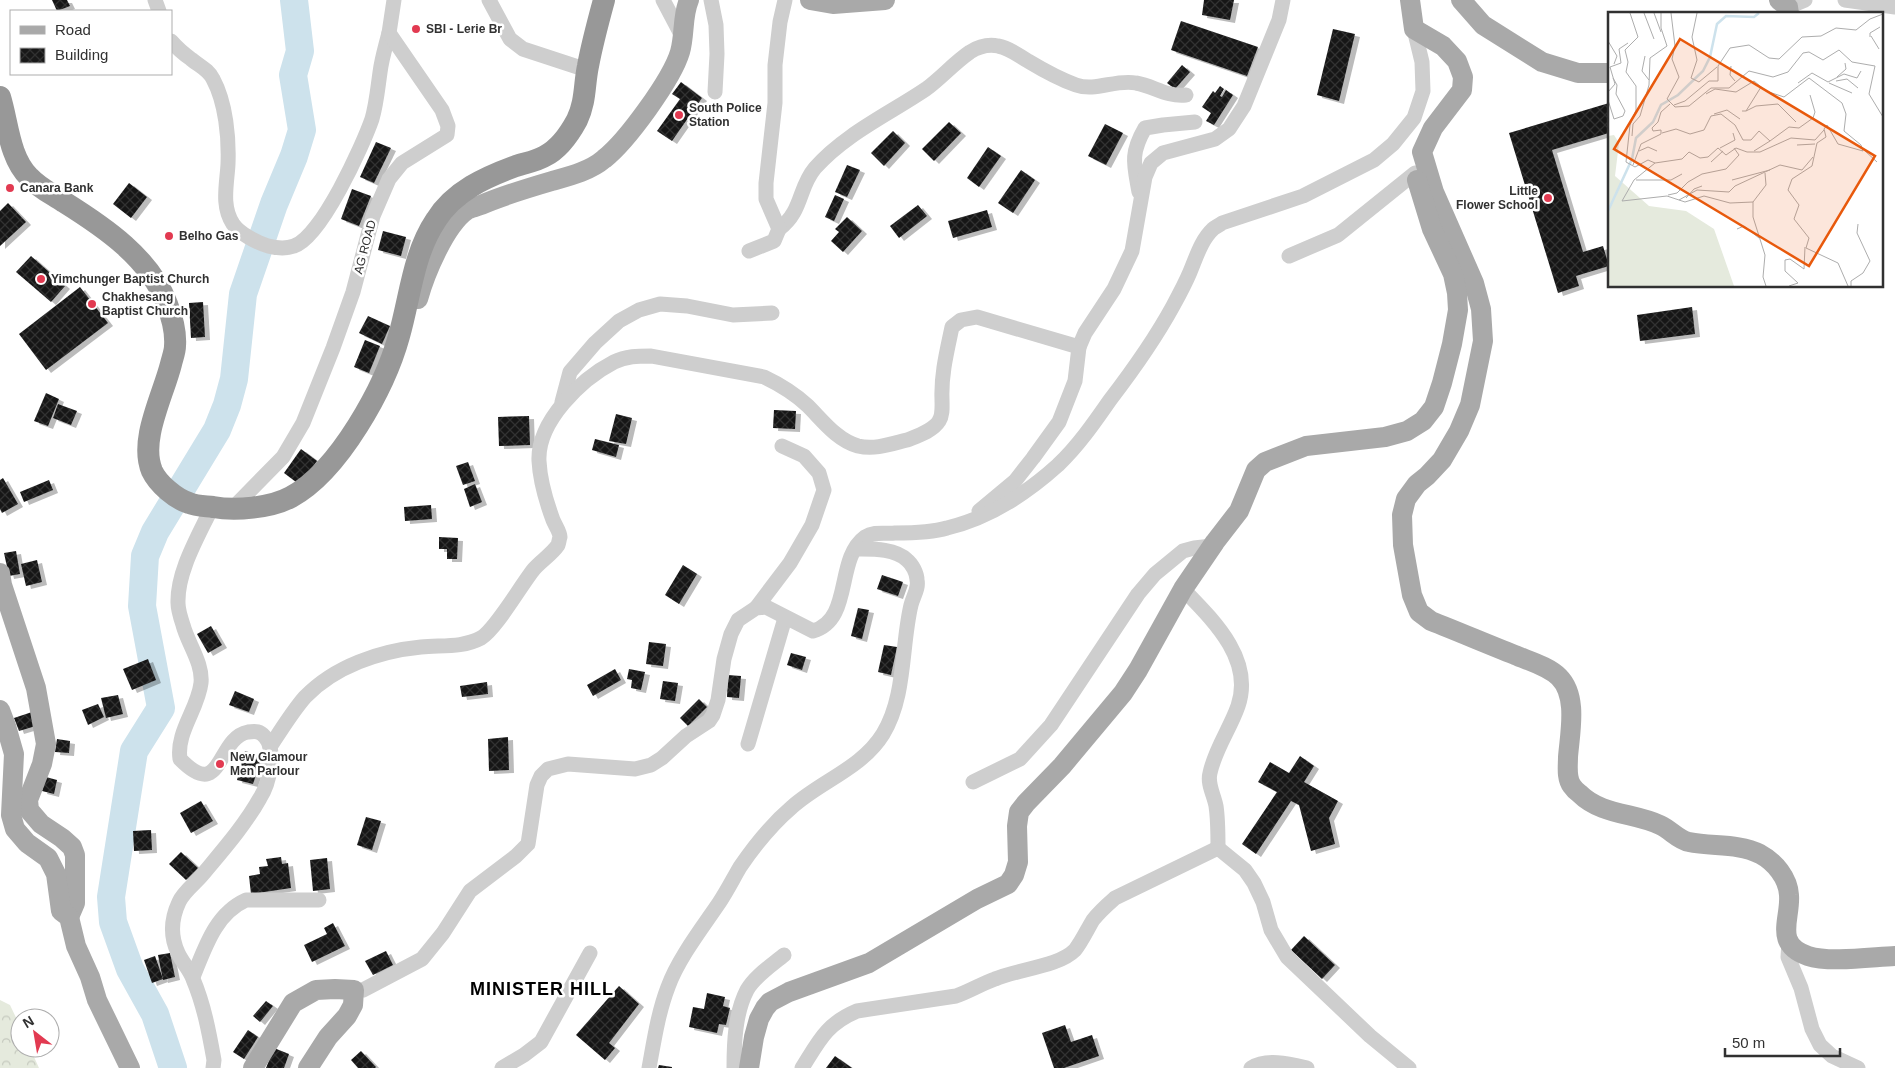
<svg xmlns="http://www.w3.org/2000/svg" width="1895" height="1068" font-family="Arial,sans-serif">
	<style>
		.forest { fill: url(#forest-crowns) }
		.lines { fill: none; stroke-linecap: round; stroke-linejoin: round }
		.river { stroke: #cde2ec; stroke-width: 28 }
		.building { fill: url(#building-cross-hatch); filter: url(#shadow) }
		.minor { stroke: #cecece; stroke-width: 15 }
		.major { stroke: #a9a9a9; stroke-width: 20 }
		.highway { stroke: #989898; stroke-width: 22 }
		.poi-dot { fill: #e23a51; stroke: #fff; stroke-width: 2 }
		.labels { text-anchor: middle; stroke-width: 5; stroke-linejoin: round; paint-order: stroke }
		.poi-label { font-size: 12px; font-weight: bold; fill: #313131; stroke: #fff; text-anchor: start }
		.street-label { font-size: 12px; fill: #313131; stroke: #fff }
		.district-label { font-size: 18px; font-weight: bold; letter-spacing: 1px; fill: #000; stroke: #fff }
		.inset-river { fill: none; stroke: #cde2ec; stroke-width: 2.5 }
		.inset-road { fill: none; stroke: #adadad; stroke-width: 1 }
		.view { fill: #e8590c; fill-opacity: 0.15; stroke: #e8590c; stroke-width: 2.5 }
		.inset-edge { fill: none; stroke: #313131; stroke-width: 2.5 }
	</style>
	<defs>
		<pattern id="forest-crowns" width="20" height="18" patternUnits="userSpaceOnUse" patternTransform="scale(1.25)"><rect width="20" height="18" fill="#e5eadd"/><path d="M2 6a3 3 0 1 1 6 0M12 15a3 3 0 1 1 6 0" fill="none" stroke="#c5c9be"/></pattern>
		<pattern id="building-cross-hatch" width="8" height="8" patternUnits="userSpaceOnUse" patternTransform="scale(1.25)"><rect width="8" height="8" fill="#181818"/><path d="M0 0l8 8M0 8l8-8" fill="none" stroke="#313131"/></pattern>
		<filter id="shadow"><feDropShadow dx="5" dy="3" stdDeviation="0" flood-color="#0004"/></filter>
	</defs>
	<rect width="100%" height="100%" fill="#fff"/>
	<!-- forest -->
	<polygon class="forest" points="0,1000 10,1005 20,1026 20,1048 30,1048 39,1068 0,1068"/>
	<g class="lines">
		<!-- river -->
		<polyline class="river" points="173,1068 155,1014 130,969 113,922 111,897 134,751 161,708 142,606 145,556 155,532 217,430 227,405 234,379 243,294 274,204 294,156 302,130 293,75 300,51 294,0"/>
	</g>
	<!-- building -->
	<g class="building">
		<polygon points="52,0 67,0 70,6 57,11"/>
		<polygon points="1204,0 1234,0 1230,20 1202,15"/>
		<polygon points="1181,21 1258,47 1247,76 1171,50"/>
		<polygon points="1333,29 1355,34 1339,101 1317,95"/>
		<polygon points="1182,65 1190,72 1175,89 1167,83"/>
		<polygon points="681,82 702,98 672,141 657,131 680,99 672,94"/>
		<polygon points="1220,86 1224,89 1220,96 1222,97 1226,90 1233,95 1214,125 1206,121 1211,113 1202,107 1213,91 1215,93"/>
		<polygon points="1609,103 1609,133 1552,150 1583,252 1603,246 1609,266 1576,276 1579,286 1558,293 1509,133"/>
		<polygon points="949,122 961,133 934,161 922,149"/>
		<polygon points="1105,124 1123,133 1106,165 1088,156"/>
		<polygon points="893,131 905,143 884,166 871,153"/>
		<polygon points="376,142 391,148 374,183 360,177"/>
		<polygon points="988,147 1001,156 979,187 967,178"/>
		<polygon points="847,165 860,170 847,197 835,192"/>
		<polygon points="1021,170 1035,180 1013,213 998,203"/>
		<polygon points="129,183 147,197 131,218 113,204"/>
		<polygon points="352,189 371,196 359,226 341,219"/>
		<polygon points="835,195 844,199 834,221 825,217"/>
		<polygon points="8,203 26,222 0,246 0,211"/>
		<polygon points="918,205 927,216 899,238 890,226"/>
		<polygon points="987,210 992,227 953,238 948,221"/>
		<polygon points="847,217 862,231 843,252 831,241 839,232 835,229"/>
		<polygon points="383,231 406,237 401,256 378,250"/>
		<polygon points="31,256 65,286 51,302 16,272"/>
		<polygon points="80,287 108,323 46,370 19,334"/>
		<polygon points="203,302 205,337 191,338 189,303"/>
		<polygon points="1692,307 1695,334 1640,341 1637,315"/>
		<polygon points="368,316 390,326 382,344 359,333"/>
		<polygon points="365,340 380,346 369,373 354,367"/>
		<polygon points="46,393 59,399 48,426 34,421"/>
		<polygon points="58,404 77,411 71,425 53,418"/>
		<polygon points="774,410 796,411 795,429 773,428"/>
		<polygon points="616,414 632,418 626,444 609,441"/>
		<polygon points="529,416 530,445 499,446 498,417"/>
		<polygon points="595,439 619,445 616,457 592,450"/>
		<polygon points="301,449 317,461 300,485 284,473"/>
		<polygon points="468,462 475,481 463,485 456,466"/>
		<polygon points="3,478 18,504 2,513 0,509 0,480"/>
		<polygon points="49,480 53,490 24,502 20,492"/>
		<polygon points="475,484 482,502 470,507 464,489"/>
		<polygon points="431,505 432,519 405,521 404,507"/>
		<polygon points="439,537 458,538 457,559 447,559 447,549 439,549"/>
		<polygon points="16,551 20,574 9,576 4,553"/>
		<polygon points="37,560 42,582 26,586 21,564"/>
		<polygon points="683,565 697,574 679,604 665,595"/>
		<polygon points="882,575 903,582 898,596 877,589"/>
		<polygon points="858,608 869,610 862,639 851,636"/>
		<polygon points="211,626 222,645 208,653 197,634"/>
		<polygon points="649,642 666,644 663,666 646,664"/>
		<polygon points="884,645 897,647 891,675 878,672"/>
		<polygon points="791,653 806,657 802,670 787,665"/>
		<polygon points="148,659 156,680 132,690 123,669"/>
		<polygon points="615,669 621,680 593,696 587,685"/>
		<polygon points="629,669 645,672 641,690 631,688 632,680 627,679"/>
		<polygon points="728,675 741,676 739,698 727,697"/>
		<polygon points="663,681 678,683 675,701 660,699"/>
		<polygon points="487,682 488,694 462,697 460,686"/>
		<polygon points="235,691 254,699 249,712 229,705"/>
		<polygon points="118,695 123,714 106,718 101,698"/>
		<polygon points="699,699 707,707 688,726 680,718"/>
		<polygon points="98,704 104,717 88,725 82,710"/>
		<polygon points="35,711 39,725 19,731 14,718"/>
		<polygon points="508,737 509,770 489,771 488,739"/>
		<polygon points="57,739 70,741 69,753 55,752"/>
		<polygon points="245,751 262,756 253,784 237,780"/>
		<polygon points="1300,756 1314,766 1304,782 1338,801 1329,818 1335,844 1311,851 1299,805 1291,801 1256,854 1242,844 1277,792 1258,782 1270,762 1289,773"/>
		<polygon points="46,777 57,780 54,794 42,791"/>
		<polygon points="201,801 213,821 191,833 180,813"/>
		<polygon points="366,817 381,821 372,850 357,845"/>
		<polygon points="151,830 152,850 134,851 133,831"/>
		<polygon points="181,852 198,868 186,880 169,864"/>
		<polygon points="281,857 282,864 288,863 291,888 251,894 249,876 260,874 259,867 268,866 266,859"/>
		<polygon points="327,858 330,889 313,891 310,860"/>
		<polygon points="333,923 345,946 312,962 304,945 327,934 324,928"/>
		<polygon points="1304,936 1335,965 1322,979 1291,950"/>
		<polygon points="386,951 393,965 373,975 365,961"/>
		<polygon points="170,953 175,977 163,980 158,955"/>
		<polygon points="155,956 163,979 152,983 144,960"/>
		<polygon points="619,986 639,1004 609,1043 615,1048 605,1060 576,1035"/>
		<polygon points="707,993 725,997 723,1006 730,1008 726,1025 719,1024 717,1033 689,1027 693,1007 704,1009"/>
		<polygon points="266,1001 273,1006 260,1022 253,1016"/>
		<polygon points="1065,1025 1071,1042 1092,1035 1099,1056 1064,1068 1054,1068 1042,1033"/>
		<polygon points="248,1030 258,1037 244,1059 233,1052"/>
		<polygon points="274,1048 289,1054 284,1068 266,1068"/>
		<polygon points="361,1051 376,1067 375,1068 358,1068 351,1060"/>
		<polygon points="835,1056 852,1068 826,1068"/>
		<polygon points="659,1065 672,1067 672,1068 658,1068"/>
	</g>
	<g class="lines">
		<!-- minor -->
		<g class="minor">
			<polyline points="155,0 159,11"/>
			<polyline points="489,0 510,39 523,49 587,70"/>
			<polyline points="663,0 683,38"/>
			<polyline points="711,0 716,25 717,54 715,92"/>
			<polyline points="1845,0 1895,7"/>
			<polyline points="1788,7 1805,0"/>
			<path d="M171 41C177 48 184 54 191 59 199 66 208 69 213 79 226 103 229 138 228 164 227 184 221 206 233 224 240 234 256 242 268 246 276 248 286 249 294 246 321 238 363 145 372 119 377 102 378 84 381 66 383 55 386 44 389 33"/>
			<path d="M1139 192C1134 164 1130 154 1145 128L1163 125 1195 122"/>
			<path d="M779 229C803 211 798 188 815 168 845 134 889 114 926 89 941 78 954 63 970 52 978 47 988 44 998 46 1010 48 1019 56 1028 61 1043 70 1059 79 1076 85 1096 92 1115 79 1136 83 1154 86 1166 97 1186 95"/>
			<polyline points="749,251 774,241 779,229 766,199 766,183 775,103 775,65 780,22 785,0"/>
			<polyline points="1289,256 1338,235 1415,173"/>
			<polyline points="1079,347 1085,333 1114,289 1132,251 1145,177 1151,163 1163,153 1215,139 1229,129 1244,106 1279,20 1283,0"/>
			<polyline points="562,402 570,372 595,343 619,321 639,310 660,304 687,306 733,315 772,313"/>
			<path d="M212 507C199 535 177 571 178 603 178 610 181 619 183 625 188 644 203 663 201 683 198 709 176 732 180 759 223 803 216 738 248 732 256 731 260 731 265 737 277 751 269 784 260 798 245 825 223 850 203 874 196 883 184 891 179 902 171 919 170 936 178 953 182 962 190 970 193 979 204 1005 209 1032 214 1060L213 1068"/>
			<polyline points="232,509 283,457 303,423 333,348 353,292 373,216 389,179 402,163 447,135 448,126 442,110 389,33 394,0"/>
			<path d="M1183 589C1213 620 1254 659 1238 706 1230 729 1215 749 1210 773 1207 784 1214 795 1216 806 1218 819 1218 834 1218 848"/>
			<polyline points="756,608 790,563 812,525 824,490 819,473 804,456 782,446"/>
			<polyline points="748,744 785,618"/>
			<path d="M270 747C281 730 292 712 305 697 335 666 380 651 421 647 442 645 462 648 481 638 496 629 521 585 534 569 541 561 552 554 558 545 559 542 559 540 560 537 560 532 555 525 553 520 546 501 540 481 539 461 537 422 581 379 614 362 626 356 638 356 651 356L764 377C781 385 795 394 808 406 823 421 837 440 858 446 875 450 891 444 907 440 917 436 933 431 939 421 943 415 942 406 942 399 941 374 947 351 952 327L961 320 977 317 1079 347 1075 381 1059 422 1033 458 1015 481 979 511"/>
			<polyline points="973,782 1020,759 1051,725 1138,594 1155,574 1183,551 1194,548 1212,546"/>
			<polyline points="1789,942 1788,957 1801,988 1812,1029 1820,1045 1832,1056 1858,1068"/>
			<path d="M193 977C205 948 215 914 246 900H319"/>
			<path d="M354 990H363L422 959 443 933 470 891 516 856 528 844 537 785 541 776 548 769 568 764 635 769 651 765 662 758 686 736 709 721 713 715 718 700 724 659 731 634 738 620 756 608 766 607 813 631C853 620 835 559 865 537 874 531 885 534 895 533 909 533 934 532 947 528 989 518 1027 493 1058 465 1078 446 1094 423 1110 400 1133 370 1155 339 1173 306 1179 295 1185 284 1190 272 1196 258 1201 240 1213 229 1215 227 1220 225 1222 223L1303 196 1374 160 1393 144 1414 118 1423 91 1422 62 1414 29"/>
			<polyline points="502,1068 524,1055 541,1042 590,953"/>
			<path d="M649 1068C654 1041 658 1013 668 987 678 959 702 928 719 903 727 891 733 879 740 867 755 845 772 824 792 807 821 781 862 768 883 734 906 696 901 647 911 605 913 597 919 588 917 580 917 573 912 564 907 560 895 548 872 549 856 549"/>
			<path d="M734 1068C734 1043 735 1013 747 990 755 976 772 965 784 955"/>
			<path d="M802 1068C819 1041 826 1024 857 1011L956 996C970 991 981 984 995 979 1018 969 1058 967 1075 950 1082 941 1087 930 1093 920 1100 911 1107 905 1115 898L1218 848 1245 870 1254 883 1263 902 1271 930 1287 957 1370 1036 1409 1068"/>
			<path d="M1251 1068C1267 1058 1290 1064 1307 1068"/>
		</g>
		<!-- major -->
		<g class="major">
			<polyline points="810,0 833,4 885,0"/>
			<path d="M1410 0 1414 29 1443 46 1457 61 1463 77 1462 90 1433 128 1422 152 1434 192 1474 283 1481 309 1483 341 1470 405 1459 431 1442 460 1427 476 1417 484 1406 499 1402 515 1403 545 1412 595 1419 612 1431 621C1459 632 1487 644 1515 655 1529 661 1548 666 1559 677 1578 696 1570 732 1568 757 1568 766 1566 778 1572 786 1574 789 1577 792 1580 794 1601 815 1635 813 1660 825 1671 830 1678 840 1689 842 1712 847 1738 843 1760 854 1775 862 1788 878 1789 895 1791 919 1773 944 1808 956 1829 963 1872 957 1895 956"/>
			<polyline points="1461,0 1483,25 1542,62 1578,73 1609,73"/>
			<polyline points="1779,0 1788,7 1789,14"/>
			<path d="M418 299C425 274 445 225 467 210 470 208 476 207 481 205 504 195 528 188 552 181 570 176 590 171 604 159 627 141 672 79 680 52 685 35 682 16 689 0"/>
			<polyline points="0,573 2,585 36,688 46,744 42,764 28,800 29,810 41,824 62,838 72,847 75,855 75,903 69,917"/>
			<polyline points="0,710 6,726 14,754 11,815 15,829 27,843 48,858 56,874 61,911 69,917 76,946 90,977 97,1000 130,1068"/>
			<polyline points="253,1068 293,1003 316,990 335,989 354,990 353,1005 347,1016 328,1037 308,1068"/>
			<polyline points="749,1068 754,1037 759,1019 765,1008 770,1002 789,992 869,963 977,899 1008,884 1014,875 1018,862 1017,826 1019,812 1026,803 1062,766 1123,693 1138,670 1183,589 1215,542 1239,511 1256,470 1265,462 1306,446 1385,437 1407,431 1423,421 1434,407 1442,383 1452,344 1458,310 1457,293 1453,274 1432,229 1417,180"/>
		</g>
		<!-- highway -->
		<path class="highway" d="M0 97C8 123 9 157 29 177 39 188 52 194 64 202 104 227 150 258 167 304 172 317 176 333 175 346 175 352 172 359 171 364 163 396 139 440 152 471 158 484 176 499 189 503 196 506 205 506 213 507 235 511 271 508 291 497 339 471 385 387 399 336 410 298 413 254 436 220 454 191 486 177 516 166 525 163 537 161 545 156 559 149 570 133 577 120 586 101 584 85 588 66 592 44 598 22 604 0"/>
	</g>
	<!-- markers -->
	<g class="poi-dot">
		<circle cx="416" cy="29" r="5"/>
		<circle cx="679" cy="115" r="5"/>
		<circle cx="10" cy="188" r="5"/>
		<circle cx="1548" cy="198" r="5"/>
		<circle cx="169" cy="236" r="5"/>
		<circle cx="41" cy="279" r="5"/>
		<circle cx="92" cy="304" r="5"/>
		<circle cx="220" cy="764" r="5"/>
	</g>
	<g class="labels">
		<!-- poi labels -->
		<g class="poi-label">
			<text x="426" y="33">SBI - Lerie Br</text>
			<text x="689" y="112">South Police<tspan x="689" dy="14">Station</tspan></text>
			<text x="20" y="192">Canara Bank</text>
			<text x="1538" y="195" text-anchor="end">Little<tspan x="1538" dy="14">Flower School</tspan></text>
			<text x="179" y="240">Belho Gas</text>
			<text x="51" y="283">Yimchunger Baptist Church</text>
			<text x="102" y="301">Chakhesang<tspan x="102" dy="14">Baptist Church</tspan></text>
			<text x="230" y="761">New Glamour<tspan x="230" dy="14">Men Parlour</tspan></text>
		</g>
		<!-- street labels -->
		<g class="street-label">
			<text transform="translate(365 247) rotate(-75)" y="4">AG ROAD</text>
		</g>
		<!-- district labels -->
		<g class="district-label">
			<text x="542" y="995">MINISTER HILL</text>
		</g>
	</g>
	<!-- overview -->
	<g transform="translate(1608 12)">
		<rect width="275" height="275" fill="#fff"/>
		<path d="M6 123 11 131 7 164 41 194 78 199 106 217 126 274H0V124Z" fill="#e5eadd"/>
		<path class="inset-river" d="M0 199 24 147 28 126 45 110 53 93 70 83 95 59 102 45 109 12 118 4 146 5 151 1"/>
		<path class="inset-road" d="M22 1 30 25 17 38 20 50 18 60 28 74V98L22 113 18 150 27 155 40 148 47 151M36 1 46 27M46 1 53 20M63 1 67 34 64 47 71 65 59 87 67 95 81 94 103 76H121L141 59 165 65 180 60 195 41 201 40 215 48 231 38 244 50 267 54 261 82 275 105M89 1 84 25 89 48 83 66 91 70 109 55M263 24 271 37M262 25V21L272 15M0 29 9 44 6 52M37 44 34 59 41 68M123 54 122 63 127 69M229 65 238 57 237 51M228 69 239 67 250 76M190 71 204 61 220 70 236 62 249 66 253 59M221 71 244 81M0 80 7 72 2 55 13 51 11 37 20 31M98 82 107 77 128 80 146 69 158 79 176 85 201 66 234 91 238 102 236 119 253 133 255 139 230 132 219 113 216 117 218 125 209 131 204 154 184 167 180 178 191 193 186 207 201 226 198 236 230 251 240 274M0 88 6 107 15 104 17 99 8 82 9 73 5 66M66 93 77 89 101 69H110V54L122 36 141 33 161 46 171 47 194 25 213 24 228 16 248 18 262 7 275 2M134 99H138L153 75M138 99 148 94 170 92 188 110M106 102 119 98 132 107M54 121 68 117 82 122 96 118 103 104 113 102 127 113 135 128H143L151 119 162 129 146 139M24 124 25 112 32 104 41 73 42 46 59 34 53 16V1M162 129 181 115 191 116 205 106 207 100 202 83M189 133 207 132M112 136 127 128 125 121M256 138 269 150M31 139 40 135 49 139M103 150 115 139M47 151 74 147 81 140 92 146 100 145 110 136 118 143 128 136 139 140H152L183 126 207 128 216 118M47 151 26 168 14 189 59 184 71 188 89 178 121 180 127 174 172 153 194 158 205 145M25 153 33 132 53 122V118L45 119 44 116 50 110 53 100 62 92M28 168H63L74 162M124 168 162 158M60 183 69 181 80 170 94 162 118 157 131 143 126 136M78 186 86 177 94 174M71 188 77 190 96 184 122 191 145 190V205L157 243 155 265 158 274M145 190 158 173 157 161M129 217 136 214 151 226M181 274 190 271 177 259V248L182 247 196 257 197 235M243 274V269L255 261 262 249 249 221 250 212"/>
		<path class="view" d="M72 27 267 144 201 254 6 137Z"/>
		<rect width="275" height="275" class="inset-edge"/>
	</g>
	<!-- legend -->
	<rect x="10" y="10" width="162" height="65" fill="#ffffff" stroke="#adadad"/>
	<rect x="20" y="26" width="25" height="8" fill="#a9a9a9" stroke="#adadad"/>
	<text x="55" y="35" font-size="15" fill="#313131">Road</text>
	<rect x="20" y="48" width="25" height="15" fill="url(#building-cross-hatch)" stroke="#adadad"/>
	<text x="55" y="60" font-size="15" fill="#313131">Building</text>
	<!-- north arrow -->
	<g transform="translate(35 1033) rotate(329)"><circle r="24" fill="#ffffff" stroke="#adadad"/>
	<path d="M0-4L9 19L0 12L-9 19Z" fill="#e23a51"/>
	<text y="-8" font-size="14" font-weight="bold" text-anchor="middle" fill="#313131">N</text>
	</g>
	<!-- scale -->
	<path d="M1725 1048v8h115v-8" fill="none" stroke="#313131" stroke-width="2.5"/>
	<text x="1732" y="1048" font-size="15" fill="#313131" stroke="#ffffff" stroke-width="4" paint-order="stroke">50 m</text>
</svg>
